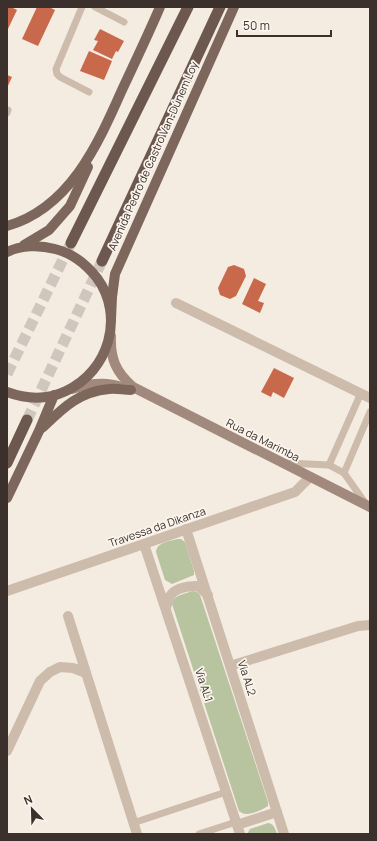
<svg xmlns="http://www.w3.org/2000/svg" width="377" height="841" font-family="Manrope,sans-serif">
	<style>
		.green { fill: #b8c4a0 }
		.building { fill: #c8694b }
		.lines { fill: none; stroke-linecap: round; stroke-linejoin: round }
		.trunk-tunnel { stroke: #cfc6bd; stroke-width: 11; stroke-dasharray: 11 5.5; stroke-linecap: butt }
		.service { stroke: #cdbbac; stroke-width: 7 }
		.minor { stroke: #cdbbac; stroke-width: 10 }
		.tertiary { stroke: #cdbbac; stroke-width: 10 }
		.secondary { stroke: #a18a7d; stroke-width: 10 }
		.primary { stroke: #7d675c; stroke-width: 10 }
		.trunk { stroke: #6c584f; stroke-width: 11 }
		.labels { text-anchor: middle; stroke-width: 3.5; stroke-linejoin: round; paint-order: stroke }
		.street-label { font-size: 11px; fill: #3b302b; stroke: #fbf5ee }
	</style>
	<rect width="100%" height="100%" fill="#f4ebe1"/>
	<!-- green -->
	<g class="green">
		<path d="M178 539H181L185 542 194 571V575L172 584 165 580 156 552C157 542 170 541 178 539Z"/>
		<path d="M193 591 197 592 200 595 268 802V806C260 811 246 818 239 811L172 604C173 595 185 594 193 591Z"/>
		<path d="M268 823C274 824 275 828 277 834H247L250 829Z"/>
	</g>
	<!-- building -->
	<g class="building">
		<polygon points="7,7 11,7 17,10 7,31"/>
		<polygon points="37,7 49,7 55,10 38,46 22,39"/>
		<polygon points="100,29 124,41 118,52 116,51 112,59 93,50 98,41 94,40"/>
		<polygon points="89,51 112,61 104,80 80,71"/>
		<polygon points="7,75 12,77 7,88"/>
		<polygon points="234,265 244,269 246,276 236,296 230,299 220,295 218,288 228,267"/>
		<polygon points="254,278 266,284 258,301 264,303 260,313 242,304"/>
		<polygon points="274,368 294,378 284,398 273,392 271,397 261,392"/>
	</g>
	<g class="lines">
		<!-- trunk-tunnel -->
		<g class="trunk-tunnel">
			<polyline points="7,374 71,243"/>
			<polyline points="27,420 102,261"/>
		</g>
		<!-- service -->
		<g class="service">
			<polyline points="82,7 56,69 57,74 60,77 89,92"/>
			<polyline points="95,7 124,22"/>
			<polyline points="7,113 8,110"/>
			<polyline points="287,463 329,465 344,473 366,504"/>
			<polyline points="329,465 361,393"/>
			<polyline points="344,473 370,412"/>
			<polyline points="133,823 226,792"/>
			<polyline points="199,834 236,822"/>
		</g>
		<!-- minor -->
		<g class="minor">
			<polyline points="176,303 370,398"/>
			<polyline points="68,616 137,834"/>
			<polyline points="230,666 358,626 370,625"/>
			<polyline points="7,751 40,681 50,672 60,667 73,668 86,673"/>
		</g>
		<!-- tertiary -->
		<g class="tertiary">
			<polyline points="186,529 284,834"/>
			<polyline points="144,544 240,834"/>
			<polyline points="7,591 295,492 310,477"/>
			<path d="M166 608C167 605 168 599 170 596 176 587 189 586 198 586L208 595"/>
			<polyline points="237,825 277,812"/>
		</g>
		<!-- secondary -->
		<g class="secondary">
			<path d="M111 336C110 359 116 372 133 387L370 507"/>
			<path d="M72 389C88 384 105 381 121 387"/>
		</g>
		<!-- primary -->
		<g class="primary">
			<path d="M7 226C70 208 98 144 122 90 135 62 148 35 160 7"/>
			<polyline points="24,245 49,230 70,206 88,167"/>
			<path d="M7 252C21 245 40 245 55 249 72 253 86 264 97 278 125 316 109 371 66 391 47 400 26 399 7 392"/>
			<polyline points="111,319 112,297 115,274 234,7"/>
			<path d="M42 428C63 408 78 392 109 389 116 388 124 390 131 390"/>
			<polyline points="7,498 39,431 54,395"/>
		</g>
		<!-- trunk -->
		<g class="trunk">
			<polyline points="71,243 188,7"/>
			<polyline points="102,261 220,7"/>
			<polyline points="7,463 27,420"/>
		</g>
	</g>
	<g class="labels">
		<!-- street labels -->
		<g class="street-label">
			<text transform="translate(153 156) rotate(-66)" y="4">Avenida Pedro de Castro Van-Dúnem Loy</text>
			<text transform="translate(263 440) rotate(27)" y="4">Rua da Marimba</text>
			<text transform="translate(157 527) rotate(-19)" y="4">Travessa da Dikanza</text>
			<text transform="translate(247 678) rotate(72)" y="4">Via AL2</text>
			<text transform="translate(204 685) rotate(72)" y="4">Via AL1</text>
		</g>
	</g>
	<!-- border -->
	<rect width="377" height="841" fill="none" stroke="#3b302b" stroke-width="16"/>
	<!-- north arrow -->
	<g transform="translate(32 809) rotate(337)" stroke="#fbf5ee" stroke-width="3" paint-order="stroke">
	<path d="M0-3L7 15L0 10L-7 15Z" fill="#3b302b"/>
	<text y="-6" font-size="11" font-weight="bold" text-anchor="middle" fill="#3b302b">N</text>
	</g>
	<!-- scale -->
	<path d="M237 30v6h94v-6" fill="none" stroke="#3b302b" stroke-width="2"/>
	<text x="243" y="30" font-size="12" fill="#3b302b" stroke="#fbf5ee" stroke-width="3" paint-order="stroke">50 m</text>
</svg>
